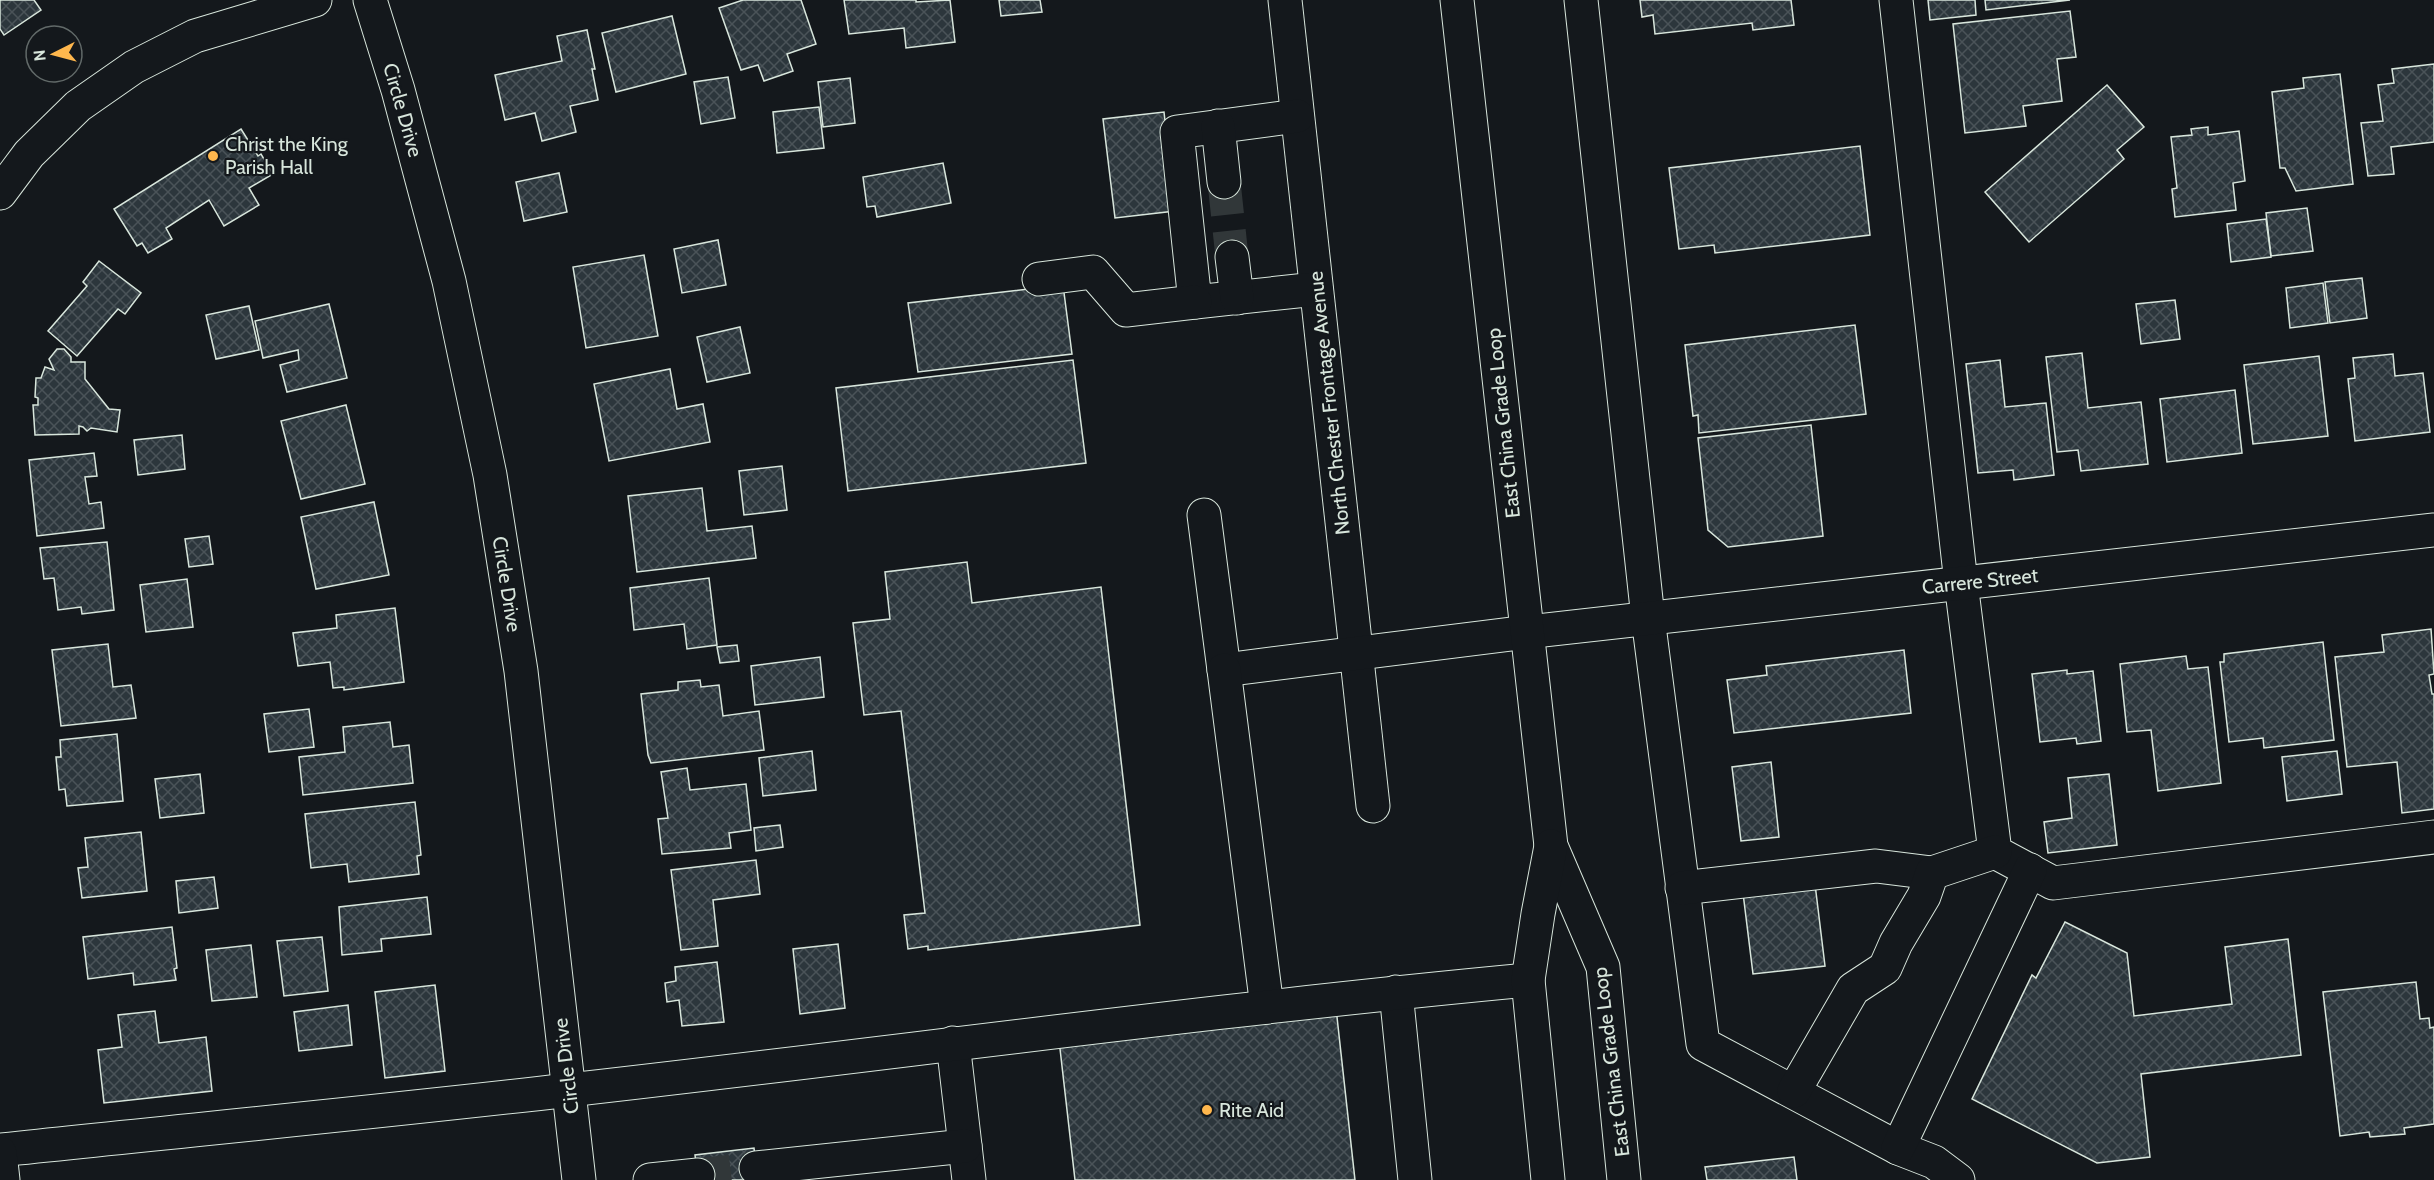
<svg xmlns="http://www.w3.org/2000/svg" width="2434" height="1180" font-family="Cabin,sans-serif">
	<style>
		.building { fill: url(#building-cross-hatch); stroke: #d8e6dc; stroke-width: 1.5 }
		.lines { fill: none; stroke-linecap: round; stroke-linejoin: round }
		.minor-tunnel { stroke: #313739; stroke-width: 33; stroke-dasharray: 33 16; stroke-linecap: butt }
		.minor-casing { stroke: #d8e6dc; stroke-width: 35 }
		.major-casing { stroke: #d8e6dc; stroke-width: 35 }
		.minor { stroke: #14181c; stroke-width: 33 }
		.major { stroke: #14181c; stroke-width: 33 }
		.poi-dot { fill: #ffb74d; stroke: #14181c; stroke-width: 2 }
		.labels { text-anchor: middle; stroke-width: 4.5; stroke-linejoin: round; paint-order: stroke }
		.street-label { font-size: 20px; fill: #d8e6dc; stroke: #14181c }
		.poi-label { font-size: 20px; fill: #d8e6dc; stroke: #14181c; text-anchor: start }
	</style>
	<defs>
		<pattern id="building-cross-hatch" width="8" height="8" patternUnits="userSpaceOnUse" patternTransform="scale(1.5)"><rect width="8" height="8" fill="#2c363c"/><path d="M0 0l8 8M0 8l8-8" fill="none" stroke="#4a5358"/></pattern>
	</defs>
	<rect width="100%" height="100%" fill="#14181c"/>
	<!-- building -->
	<g class="building">
		<polygon points="0,0 34,0 41,10 4,35 0,29"/>
		<polygon points="743,0 801,0 816,44 787,54 793,71 764,81 758,65 741,70 719,8"/>
		<polygon points="844,0 916,0 916,2 950,0 955,42 906,48 904,28 849,34"/>
		<polygon points="999,0 1040,0 1042,12 1001,16"/>
		<polygon points="1640,0 1791,0 1794,25 1753,30 1752,23 1655,34 1653,15 1642,17"/>
		<polygon points="1928,0 1975,0 1976,15 1930,20"/>
		<polygon points="1985,0 2070,0 1986,10"/>
		<polygon points="2070,11 2076,57 2057,59 2062,101 2023,106 2026,126 1965,133 1953,24"/>
		<polygon points="672,16 686,74 616,92 602,33"/>
		<polygon points="587,30 595,69 592,69 598,100 570,106 576,132 542,141 535,113 505,120 495,75 562,61 557,36"/>
		<polygon points="2434,64 2434,142 2391,147 2394,174 2368,176 2361,123 2383,121 2378,85 2394,83 2392,69"/>
		<polygon points="2340,74 2353,184 2296,191 2285,168 2280,168 2272,92 2304,88 2303,78"/>
		<polygon points="728,77 735,118 701,124 694,82"/>
		<polygon points="850,78 855,123 823,127 818,82"/>
		<polygon points="2107,85 2144,127 2117,150 2124,159 2029,242 1985,192"/>
		<polygon points="819,107 824,148 777,153 773,112"/>
		<polygon points="1164,112 1175,211 1115,218 1103,119"/>
		<polygon points="2208,127 2208,135 2239,131 2245,181 2233,183 2236,210 2175,217 2172,189 2177,188 2171,137 2192,135 2191,129"/>
		<polygon points="241,129 258,156 261,154 273,174 249,188 259,205 224,226 209,200 166,228 172,239 148,253 142,243 137,246 114,209"/>
		<polygon points="1860,146 1870,235 1715,253 1714,245 1679,249 1669,168"/>
		<polygon points="943,163 951,203 877,217 875,206 867,207 863,177"/>
		<polygon points="559,173 567,212 524,221 516,182"/>
		<polygon points="2307,208 2313,251 2271,256 2266,213"/>
		<polygon points="2266,219 2271,257 2231,262 2227,224"/>
		<polygon points="718,240 726,285 682,293 674,249"/>
		<polygon points="644,255 658,336 586,348 573,267"/>
		<polygon points="99,261 141,293 125,314 118,309 77,356 48,331 87,286 83,282"/>
		<polygon points="2362,278 2367,318 2330,323 2325,282"/>
		<polygon points="2323,283 2328,323 2290,328 2286,288"/>
		<polygon points="1063,285 1072,354 918,372 908,303"/>
		<polygon points="2175,300 2180,339 2141,344 2136,304"/>
		<polygon points="329,304 347,378 287,392 280,365 299,360 298,350 263,358 255,321"/>
		<polygon points="249,306 259,350 216,359 206,315"/>
		<polygon points="1855,325 1866,414 1699,433 1698,415 1693,416 1685,345"/>
		<polygon points="740,327 750,373 707,382 697,337"/>
		<polygon points="57,349 64,349 71,357 71,362 85,362 85,379 109,409 120,410 117,432 91,428 87,431 83,427 79,426 79,434 35,435 33,405 38,405 38,398 35,397 36,378 41,378 45,367 54,370 49,359"/>
		<polygon points="2082,353 2088,408 2141,402 2148,464 2081,471 2078,450 2057,452 2046,357"/>
		<polygon points="2393,354 2395,376 2423,373 2430,432 2355,441 2348,379 2355,378 2353,358"/>
		<polygon points="2319,356 2328,436 2253,444 2244,365"/>
		<polygon points="1073,360 1086,463 848,491 836,388"/>
		<polygon points="2000,360 2005,407 2046,403 2054,475 2014,480 2013,470 1978,473 1966,364"/>
		<polygon points="670,369 677,409 703,404 710,442 609,461 594,384"/>
		<polygon points="2235,390 2242,453 2167,462 2160,399"/>
		<polygon points="346,405 365,484 301,499 281,421"/>
		<polygon points="1811,425 1823,536 1728,547 1708,530 1698,438"/>
		<polygon points="182,435 185,469 138,475 134,440"/>
		<polygon points="94,453 97,476 85,477 89,504 101,502 104,528 37,536 29,460"/>
		<polygon points="782,466 787,510 744,515 739,471"/>
		<polygon points="702,488 707,531 752,526 756,558 637,572 628,496"/>
		<polygon points="374,502 389,575 316,589 301,517"/>
		<polygon points="209,536 213,564 189,567 185,539"/>
		<polygon points="107,542 114,610 82,614 81,607 58,610 54,578 44,579 40,548"/>
		<polygon points="967,562 972,603 1101,587 1140,925 928,950 928,946 908,949 904,915 925,913 901,711 864,715 853,623 890,619 885,572"/>
		<polygon points="709,578 717,645 687,649 684,624 634,630 630,588"/>
		<polygon points="187,579 193,627 146,632 140,585"/>
		<polygon points="395,608 404,682 344,690 344,687 333,688 330,662 298,666 293,633 337,628 336,615"/>
		<polygon points="2431,629 2434,674 2429,675 2432,694 2434,694 2434,809 2402,813 2397,762 2347,767 2335,657 2384,652 2382,635"/>
		<polygon points="2323,642 2334,740 2264,748 2263,738 2229,742 2220,662 2224,662 2224,654"/>
		<polygon points="108,644 113,687 131,685 136,718 61,726 52,650"/>
		<polygon points="737,645 739,661 720,663 717,647"/>
		<polygon points="1904,650 1911,713 1734,733 1727,680 1767,675 1766,666"/>
		<polygon points="2186,656 2188,669 2208,667 2221,783 2158,791 2151,730 2127,732 2120,664"/>
		<polygon points="820,657 824,697 755,705 751,666"/>
		<polygon points="2067,670 2067,674 2093,671 2101,741 2077,744 2076,738 2040,742 2032,674"/>
		<polygon points="700,680 701,687 719,685 723,716 759,711 764,750 651,763 648,755 641,694 678,690 678,682"/>
		<polygon points="309,709 314,747 269,752 264,714"/>
		<polygon points="390,722 393,747 409,745 413,783 303,795 299,757 345,752 343,727"/>
		<polygon points="117,734 123,801 67,806 65,789 59,790 56,757 61,757 60,740"/>
		<polygon points="812,751 816,790 763,796 759,758"/>
		<polygon points="2337,751 2342,794 2287,801 2282,757"/>
		<polygon points="1771,762 1779,837 1741,841 1732,767"/>
		<polygon points="687,768 690,790 746,784 751,830 729,833 731,848 662,854 658,819 668,818 661,772"/>
		<polygon points="200,774 204,813 160,818 155,779"/>
		<polygon points="2109,774 2117,845 2048,853 2044,822 2072,818 2068,778"/>
		<polygon points="415,802 421,855 417,856 419,874 349,882 347,864 311,868 305,814"/>
		<polygon points="780,825 783,847 756,851 754,828"/>
		<polygon points="141,832 147,891 82,898 78,868 88,867 85,838"/>
		<polygon points="756,860 760,894 713,900 718,946 681,950 671,870"/>
		<polygon points="214,877 218,908 179,913 176,881"/>
		<polygon points="1815,884 1825,966 1753,974 1743,893"/>
		<polygon points="427,897 431,934 381,939 382,951 342,955 339,907"/>
		<polygon points="2065,922 2127,953 2134,1016 2232,1004 2225,947 2288,939 2301,1055 2141,1074 2150,1157 2097,1163 1972,1099 2032,975 2036,978"/>
		<polygon points="172,927 177,968 174,969 176,980 134,985 133,973 88,979 83,937"/>
		<polygon points="322,937 328,991 284,996 277,941"/>
		<polygon points="838,944 845,1008 800,1014 793,949"/>
		<polygon points="251,945 257,997 212,1001 206,950"/>
		<polygon points="717,962 724,1022 682,1026 679,1000 667,1002 665,983 676,981 675,967"/>
		<polygon points="2416,982 2420,1019 2429,1018 2430,1028 2434,1027 2434,1124 2404,1128 2405,1134 2370,1137 2369,1132 2340,1136 2323,992"/>
		<polygon points="435,985 445,1071 385,1078 375,992"/>
		<polygon points="348,1005 352,1045 299,1051 294,1012"/>
		<polygon points="1336,1008 1355,1180 1075,1180 1059,1040"/>
		<polygon points="155,1011 159,1043 206,1037 212,1091 104,1103 98,1050 122,1047 118,1015"/>
		<polygon points="754,1148 758,1180 698,1180 695,1155"/>
		<polygon points="1794,1157 1797,1180 1707,1180 1705,1167"/>
	</g>
	<g class="lines">
		<!-- minor-tunnel -->
		<g class="minor-tunnel">
			<polyline points="1224,182 1232,257"/>
			<polyline points="698,1175 756,1168"/>
		</g>
		<!-- minor casing -->
		<g class="minor-casing">
			<g id="minor">
				<polyline points="370,0 398,90 449,281 490,475 521,671 579,1180"/>
				<polyline points="1285,0 1373,806"/>
				<polyline points="1581,0 1648,618 1703,1044 1898,1148 1934,1162 1958,1180"/>
				<polyline points="1896,0 1961,583 1995,852 2053,883 2434,837"/>
				<polyline points="1297,116 1177,132 1195,302 1316,289"/>
				<polyline points="1218,126 1224,182"/>
				<polyline points="0,193 29,154 78,106 134,67 195,36 315,0"/>
				<polyline points="1232,257 1237,298"/>
				<polyline points="1039,279 1093,272 1126,310 1195,302"/>
				<polyline points="1204,515 1224,670 1527,632 2434,530"/>
				<polyline points="1224,670 1267,1007"/>
				<polyline points="1682,888 1876,866 1932,873"/>
				<polyline points="1396,992 1415,1180"/>
				<polyline points="953,1043 969,1180"/>
				<polyline points="1794,1091 1853,989 1885,968 1896,943 1924,896 1932,873 1995,852"/>
				<polyline points="1898,1148 2030,870"/>
				<path d="M0 1150C189 1130 379 1112 569 1090 888 1054 1207 1010 1528 980"/>
				<polyline points="0,1153 3,1180"/>
				<polyline points="756,1168 965,1146"/>
				<polyline points="650,1180 698,1175"/>
			</g>
		</g>
		<!-- major casing -->
		<g class="major-casing">
			<g id="major">
				<polyline points="1457,0 1551,846 1603,967 1624,1180"/>
				<polyline points="1548,1180 1528,980 1538,914 1551,846"/>
			</g>
		</g>
		<!-- minor -->
		<use href="#minor" class="minor"/>
		<!-- major -->
		<use href="#major" class="major"/>
	</g>
	<!-- markers -->
	<g class="poi-dot">
		<circle cx="213" cy="156" r="6"/>
		<circle cx="1207" cy="1110" r="6"/>
	</g>
	<g class="labels">
		<!-- street labels -->
		<g class="street-label">
			<text transform="translate(403 110) rotate(74)" y="7">Circle Drive</text>
			<text transform="translate(1329 403) rotate(-96)" y="7">North Chester Frontage Avenue</text>
			<text transform="translate(1503 423) rotate(-96)" y="7">East China Grade Loop</text>
			<text transform="translate(1980 581) rotate(-6)" y="7">Carrere Street</text>
			<text transform="translate(507 584) rotate(81)" y="7">Circle Drive</text>
			<text transform="translate(1611 1062) rotate(-97)" y="7">East China Grade Loop</text>
			<text transform="translate(566 1066) rotate(-97)" y="7">Circle Drive</text>
		</g>
		<!-- poi labels -->
		<g class="poi-label">
			<text x="225" y="151">Christ the King<tspan x="225" dy="23">Parish Hall</tspan></text>
			<text x="1219" y="1117">Rite Aid</text>
		</g>
	</g>
	<!-- north arrow -->
	<g transform="translate(54 54) rotate(264)"><circle r="28" fill="#14181c" stroke="#626a69" stroke-width="1.5"/>
	<path d="M0-4.5L10 22L0 15L-10 22Z" fill="#ffb74d"/>
	<text y="-9" font-size="16" font-weight="bold" text-anchor="middle" fill="#d8e6dc">N</text>
	</g>
</svg>
